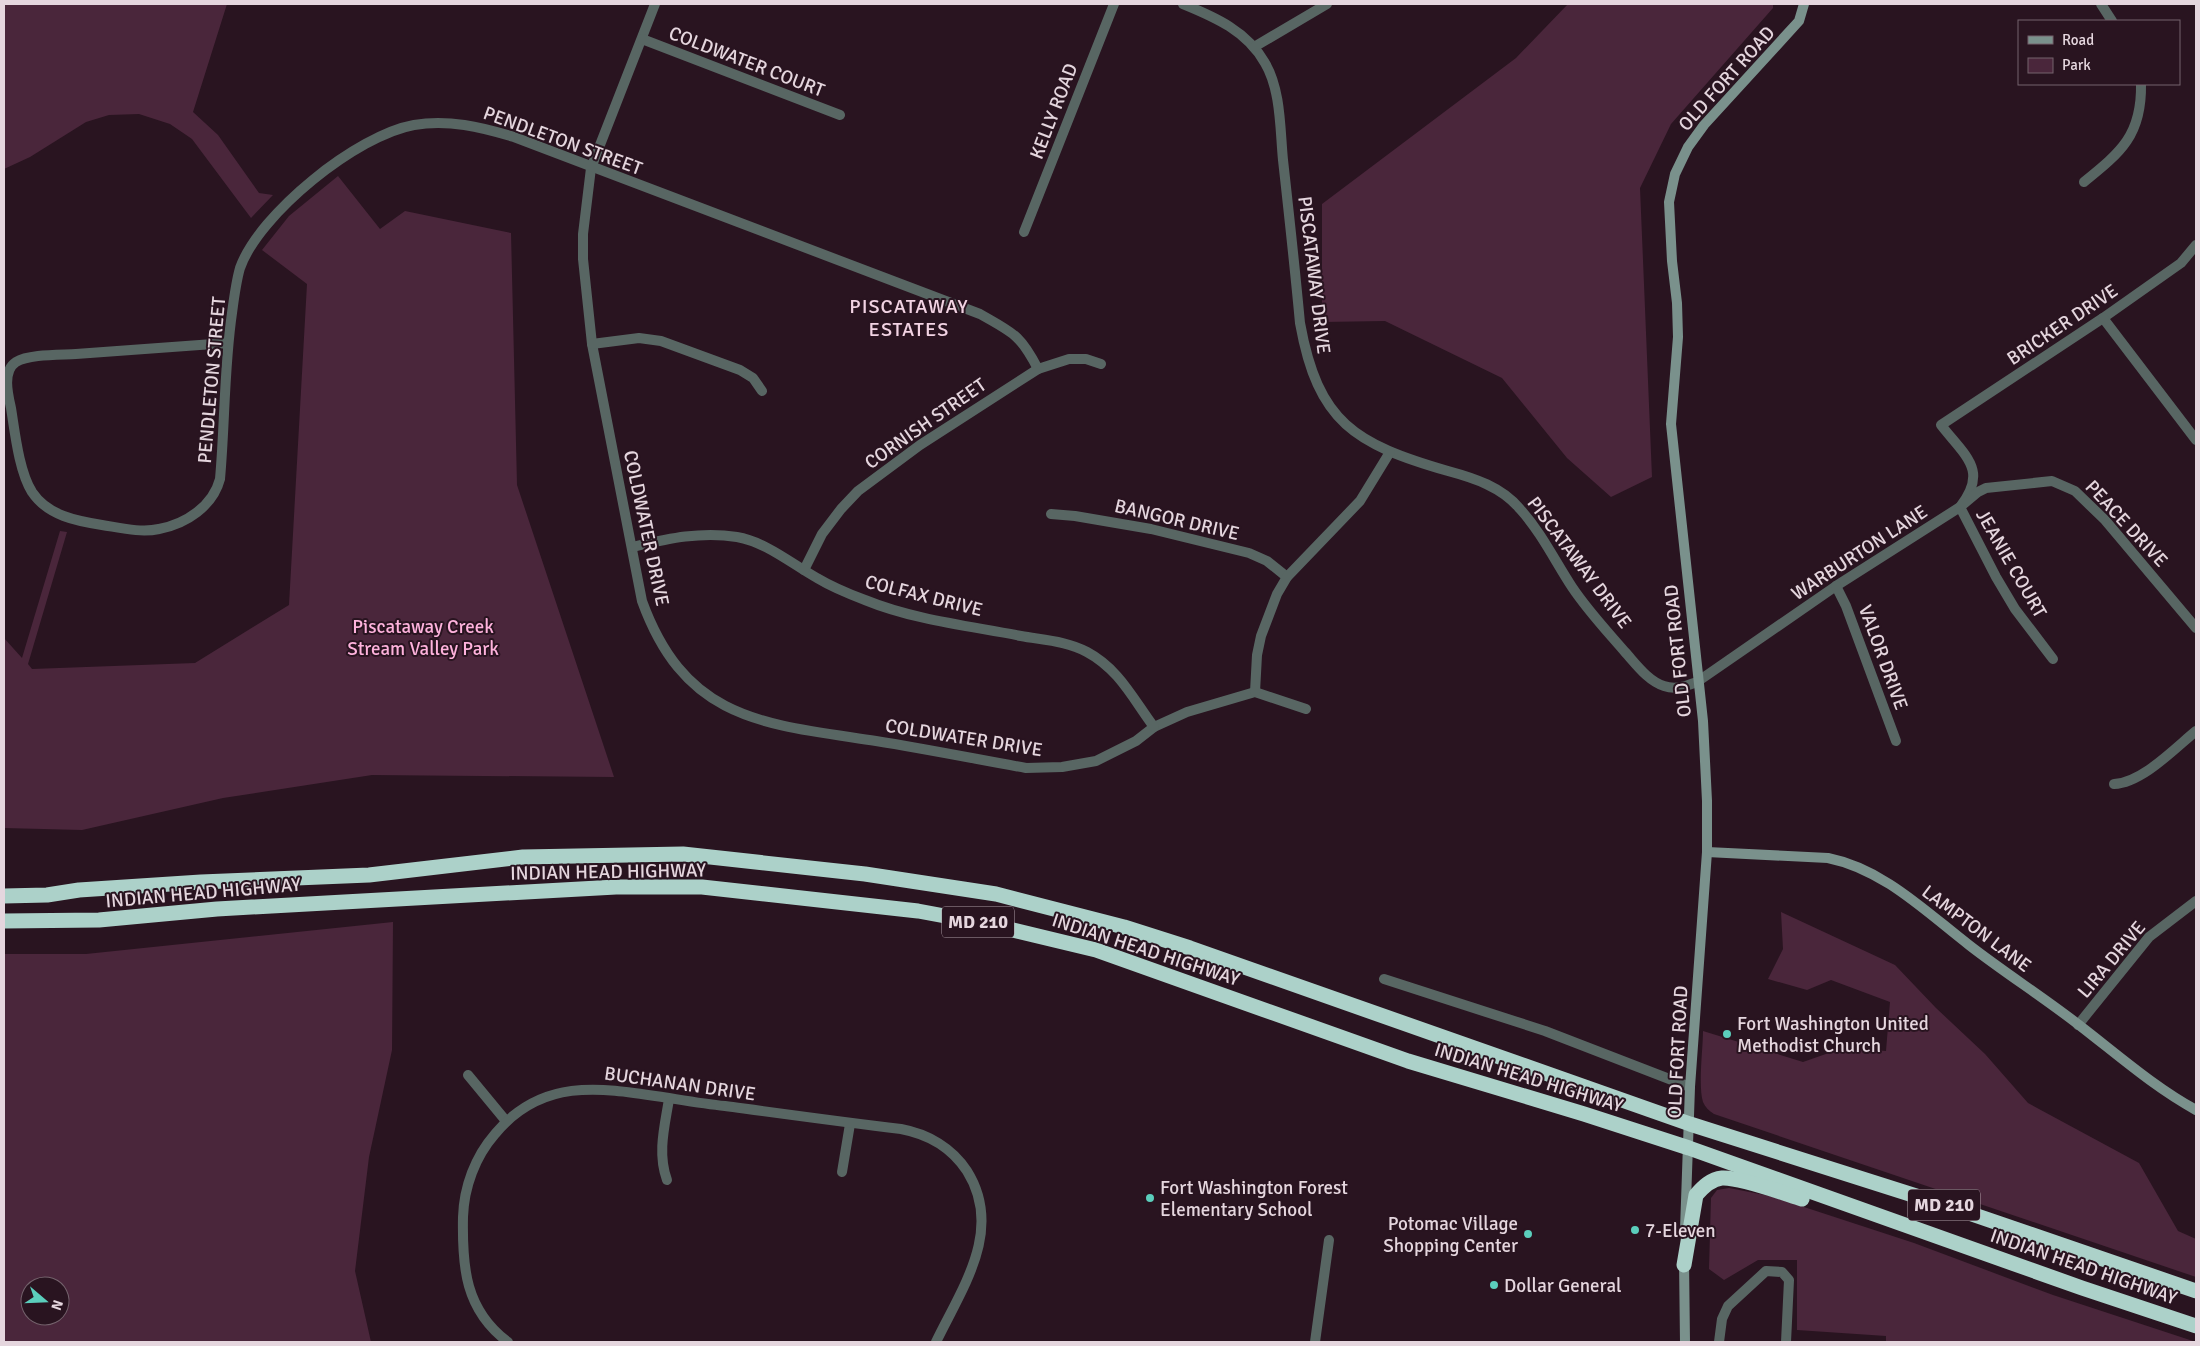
<svg xmlns="http://www.w3.org/2000/svg" width="2200" height="1346" font-family="Signika,sans-serif">
	<style>
		.green { fill: #4a263b; fill-rule: evenodd }
		.lines { fill: none; stroke-linecap: round; stroke-linejoin: round }
		.street { stroke: #586663; stroke-width: 10 }
		.secondary { stroke: #7a918c; stroke-width: 10 }
		.highway { stroke: #acd1c9; stroke-width: 15 }
		.poi-dot { fill: #5bcebc; stroke: #291420; stroke-width: 2 }
		.labels { text-anchor: middle; stroke-width: 4; stroke-linejoin: round; paint-order: stroke }
		.shield { fill: #291420; stroke: #ad9ca5; stroke-width: 1 }
		.shield-label { font-size: 18px; font-weight: bold; fill: #e5d6de }
		.street-label { font-size: 19px; fill: #e5d6de; stroke: #291420 }
		.park-label { font-size: 19px; fill: #feb2dc; stroke: #291420 }
		.poi-label { font-size: 19px; fill: #e5d6de; stroke: #291420; text-anchor: start }
		.neighbourhood-label { font-size: 20px; letter-spacing: 1px; fill: #f2d3e3; stroke: #291420 }
	</style>
	<rect width="100%" height="100%" fill="#291420"/>
	<!-- green -->
	<g class="green">
		<polygon points="4,4 227,4 193,112 218,135 259,193 273,195 251,218 192,139 170,124 139,114 109,115 86,122 30,157 4,169"/>
		<polygon points="1568,4 1773,4 1773,8 1671,124 1640,188 1652,477 1611,497 1567,458 1502,378 1385,321 1322,322 1322,204 1516,58"/>
		<polygon points="338,176 380,229 405,211 511,233 517,485 614,777 372,775 223,798 82,830 4,828 4,638 22,658 60,531 67,532 28,664 32,669 195,663 289,605 307,284 262,250 289,216"/>
		<path d="M1781 912 1895 965 1936 1008 1985 1054 2028 1103 2139 1163 2178 1231 2196 1239V1277L1714 1114C1709 1111 1705 1107 1703 1102 1698 1086 1703 1049 1703 1031L1803 1062 1843 1048 1886 1051 1890 1002 1831 980 1807 990 1768 979 1783 949Z"/>
		<path d="M393 922 392 1050 369 1157 355 1271 371 1342H4V954H86ZM30 1286H60V1316H30Z"/>
		<polygon points="1729,1188 1770,1196 1914,1243 2053,1295 2196,1342 1886,1342 1886,1336 1797,1330 1797,1260 1758,1260 1724,1280 1709,1269 1711,1198 1717,1190"/>
	</g>
	<g class="lines">
		<!-- street -->
		<g class="street">
			<path d="M655 4 591 168 583 234V259L592 344 642 601C686 722 765 724 876 741 926 749 976 759 1026 768L1062 767 1096 761 1136 741 1154 727 1187 712 1255 692 1306 709"/>
			<path d="M1183 4C1215 17 1247 31 1265 63 1281 90 1280 129 1283 160 1289 214 1295 269 1300 323 1318 423 1355 444 1448 471 1474 478 1502 487 1520 509 1541 532 1555 561 1572 587 1588 611 1607 631 1625 652 1636 664 1648 681 1664 686 1676 690 1686 686 1697 682L1836 586 1960 507C1989 470 1965 456 1941 425L2103 318 2181 263 2196 245"/>
			<polyline points="2101,4 2112,21"/>
			<polyline points="642,39 840,115"/>
			<polyline points="1254,47 1327,4"/>
			<path d="M2084 182C2121 152 2142 135 2141 84"/>
			<polyline points="1024,232 1114,4"/>
			<polyline points="2103,318 2196,440"/>
			<path d="M227 343C177 347 126 350 76 354 60 355 29 354 16 362 2 371 8 395 11 408 15 433 19 471 32 492 48 516 77 521 102 525 121 528 141 533 159 529 186 524 213 506 220 479 225 423 224 368 232 313 234 298 236 282 240 268 259 214 357 135 414 125 448 119 481 127 514 137L980 314C1013 333 1020 334 1038 369"/>
			<polyline points="592,344 639,338 661,341 740,370 753,378 762,391"/>
			<polyline points="1051,514 1075,516 1151,529 1249,553 1267,561 1287,577"/>
			<path d="M632 547C667 539 700 531 737 537 766 542 792 564 817 578 832 587 849 594 865 600 914 620 970 626 1021 636 1043 640 1067 641 1087 652 1119 669 1133 699 1154 727"/>
			<polyline points="804,570 822,534 841,509 858,491 920,445 1038,369 1069,359 1086,359 1101,364"/>
			<polyline points="1836,586 1846,606 1896,741"/>
			<polyline points="2053,659 2015,609 1996,577 1960,507 1978,492 1986,488 2052,481 2075,491 2105,520 2196,628"/>
			<polyline points="1255,692 1257,655 1261,636 1277,594 1287,577 1360,501 1390,452"/>
			<path d="M2114 784C2142 783 2175 748 2196 731"/>
			<polyline points="1384,979 1545,1031 1690,1087"/>
			<polyline points="2078,1025 2149,937 2196,901"/>
			<polyline points="468,1075 506,1121"/>
			<polyline points="842,1172 850,1124"/>
			<path d="M667 1180C657 1153 665 1125 669 1099"/>
			<path d="M508 1342C465 1310 462 1267 463 1217 464 1187 475 1157 495 1134 543 1076 603 1088 669 1098 688 1101 706 1104 725 1106 784 1114 842 1122 901 1129 928 1134 952 1148 967 1171 1004 1230 962 1288 936 1342"/>
			<polyline points="1315,1342 1329,1240"/>
			<polyline points="1719,1342 1722,1319 1728,1306 1766,1271 1782,1272 1789,1280 1786,1342"/>
		</g>
		<!-- secondary -->
		<g class="secondary">
			<path d="M1707 852 1828 858C1883 869 1925 911 1969 945 2005 973 2043 997 2079 1025 2118 1055 2154 1087 2196 1110"/>
			<polyline points="1685,1230 1690,1087 1707,852 1707,801 1703,721 1671,424 1678,337 1677,303 1672,261 1669,202 1675,174 1688,147 1704,125 1799,21 1804,4"/>
			<polyline points="1684,1259 1685,1342"/>
		</g>
		<!-- highway -->
		<g class="highway">
			<polyline points="4,896 47,895 79,890 201,882 369,875 523,857 683,854 865,874 996,894 1124,927 1190,948 1690,1124 1957,1209 2196,1291"/>
			<polyline points="4,921 99,920 217,909 616,887 702,887 918,911 988,924 1096,950 1408,1061 1584,1114 1689,1148 2082,1288 2196,1326"/>
			<path d="M1684 1265 1696 1195C1703 1187 1711 1179 1722 1178 1740 1177 1783 1193 1802 1199"/>
		</g>
	</g>
	<!-- markers -->
	<g class="poi-dot">
		<circle cx="1727" cy="1034" r="5"/>
		<circle cx="1150" cy="1198" r="5"/>
		<circle cx="1635" cy="1230" r="5"/>
		<circle cx="1528" cy="1234" r="5"/>
		<circle cx="1494" cy="1285" r="5"/>
	</g>
	<g class="labels">
		<!-- shield labels -->
		<g class="shield">
			<rect x="942" y="906.5" width="72" height="31" rx="4"/>
			<rect x="1908" y="1189.5" width="72" height="31" rx="4"/>
		</g>
		<g class="shield-label">
			<text x="978" y="928">MD 210</text>
			<text x="1944" y="1211">MD 210</text>
		</g>
		<!-- street labels -->
		<g class="street-label">
			<text transform="translate(747 61) rotate(21)" y="7">COLDWATER COURT</text>
			<text transform="translate(1726 78) rotate(-48)" y="7">OLD FORT ROAD</text>
			<text transform="translate(1053 111) rotate(-69)" y="7">KELLY ROAD</text>
			<text transform="translate(563 140) rotate(20)" y="7">PENDLETON STREET</text>
			<text transform="translate(1315 275) rotate(83)" y="7">PISCATAWAY DRIVE</text>
			<text transform="translate(2062 324) rotate(-34)" y="7">BRICKER DRIVE</text>
			<text transform="translate(211 380) rotate(-85)" y="7">PENDLETON STREET</text>
			<text transform="translate(925 423) rotate(-35)" y="7">CORNISH STREET</text>
			<text transform="translate(1177 519) rotate(13)" y="7">BANGOR DRIVE</text>
			<text transform="translate(2127 523) rotate(47)" y="7">PEACE DRIVE</text>
			<text transform="translate(647 528) rotate(78)" y="7">COLDWATER DRIVE</text>
			<text transform="translate(1859 552) rotate(-33)" y="7">WARBURTON LANE</text>
			<text transform="translate(1580 562) rotate(53)" y="7">PISCATAWAY DRIVE</text>
			<text transform="translate(2012 563) rotate(60)" y="7">JEANIE COURT</text>
			<text transform="translate(924 595) rotate(14)" y="7">COLFAX DRIVE</text>
			<text transform="translate(1677 651) rotate(-96)" y="7">OLD FORT ROAD</text>
			<text transform="translate(1884 657) rotate(70)" y="7">VALOR DRIVE</text>
			<text transform="translate(964 737) rotate(9)" y="7">COLDWATER DRIVE</text>
			<text transform="translate(608 871) rotate(-1)" y="7">INDIAN HEAD HIGHWAY</text>
			<text transform="translate(203 892) rotate(-5)" y="7">INDIAN HEAD HIGHWAY</text>
			<text transform="translate(1977 928) rotate(37)" y="7">LAMPTON LANE</text>
			<text transform="translate(1146 949) rotate(18)" y="7">INDIAN HEAD HIGHWAY</text>
			<text transform="translate(2111 959) rotate(-50)" y="7">LIRA DRIVE</text>
			<text transform="translate(1677 1052) rotate(-87)" y="7">OLD FORT ROAD</text>
			<text transform="translate(1529 1077) rotate(17)" y="7">INDIAN HEAD HIGHWAY</text>
			<text transform="translate(680 1083) rotate(8)" y="7">BUCHANAN DRIVE</text>
			<text transform="translate(2084 1266) rotate(19)" y="7">INDIAN HEAD HIGHWAY</text>
		</g>
		<!-- park labels -->
		<g class="park-label">
			<text x="423" y="633">Piscataway Creek<tspan x="423" dy="22">Stream Valley Park</tspan></text>
		</g>
		<!-- poi labels -->
		<g class="poi-label">
			<text x="1737" y="1030">Fort Washington United<tspan x="1737" dy="22">Methodist Church</tspan></text>
			<text x="1160" y="1194">Fort Washington Forest<tspan x="1160" dy="22">Elementary School</tspan></text>
			<text x="1518" y="1230" text-anchor="end">Potomac Village<tspan x="1518" dy="22">Shopping Center</tspan></text>
			<text x="1645" y="1237">7-Eleven</text>
			<text x="1504" y="1292">Dollar General</text>
		</g>
		<!-- neighbourhood labels -->
		<g class="neighbourhood-label">
			<text x="909" y="313">PISCATAWAY<tspan x="909" dy="23">ESTATES</tspan></text>
		</g>
	</g>
	<!-- border -->
	<rect width="2200" height="1346" fill="none" stroke="#e5d6de" stroke-width="10"/>
	<!-- legend -->
	<rect x="2018" y="20" width="162" height="65" fill="#291420" stroke="#74626c"/>
	<rect x="2028" y="36" width="25" height="8" fill="#7a918c" stroke="#74626c"/>
	<text x="2062" y="45" font-size="15" fill="#e5d6de">Road</text>
	<rect x="2028" y="58" width="25" height="15" fill="#4a263b" stroke="#74626c"/>
	<text x="2062" y="70" font-size="15" fill="#e5d6de">Park</text>
	<!-- north arrow -->
	<g transform="translate(45 1301) rotate(109)"><circle r="24" fill="#291420" stroke="#74626c"/>
	<path d="M0-4L9 19L0 12L-9 19Z" fill="#5bcebc"/>
	<text y="-8" font-size="14" font-weight="bold" text-anchor="middle" fill="#e5d6de">N</text>
	</g>
</svg>
